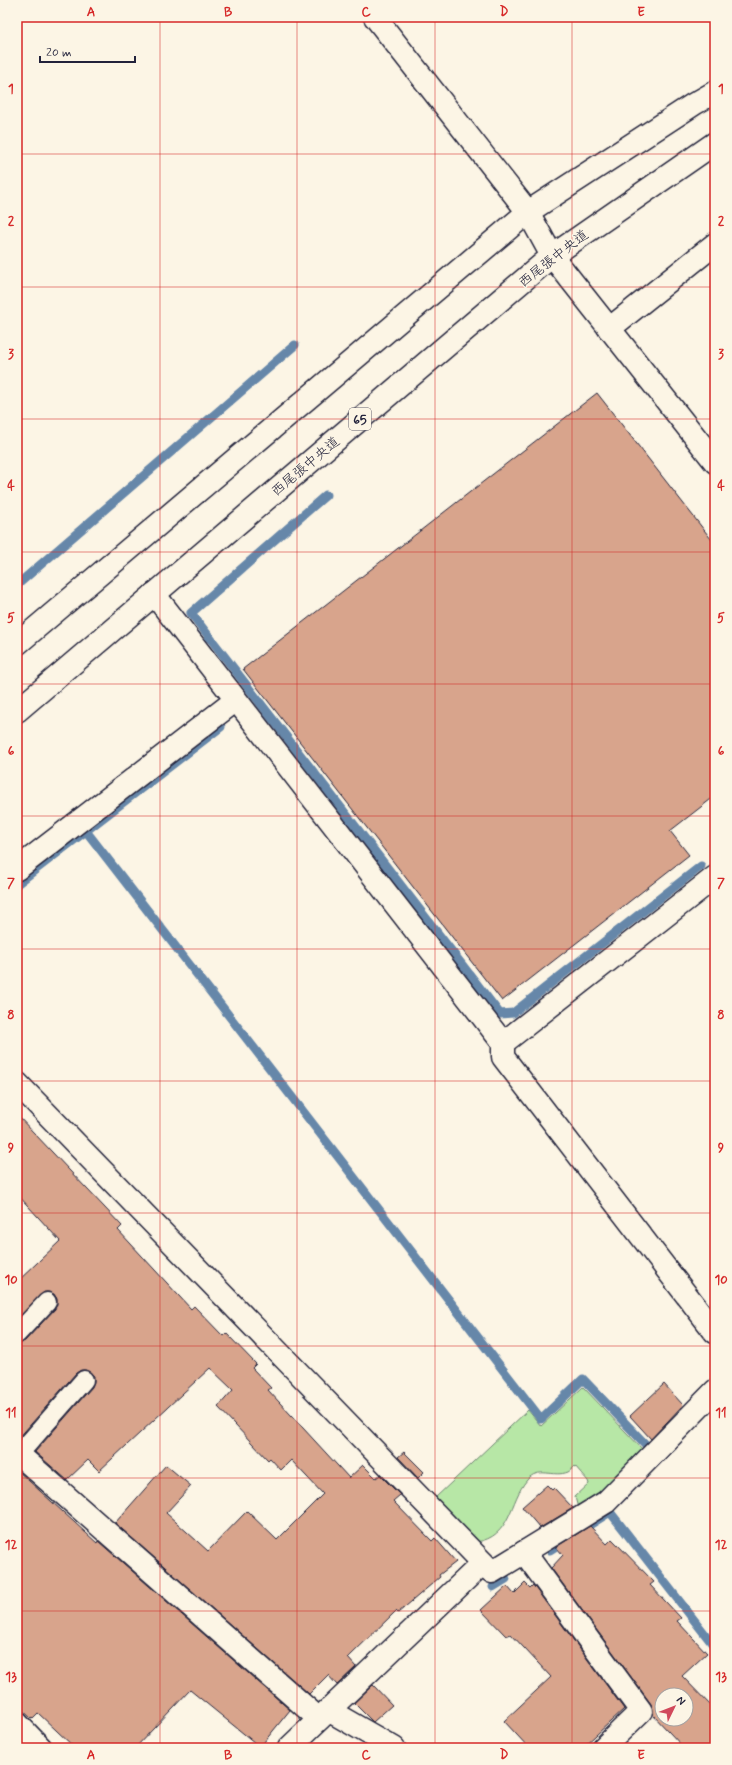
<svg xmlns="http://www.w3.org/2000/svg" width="732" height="1765" font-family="Mynerve,'Klee One',sans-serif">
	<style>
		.green { fill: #b7e7a6; stroke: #6c8470 }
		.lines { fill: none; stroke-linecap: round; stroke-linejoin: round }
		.stream { stroke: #6687a9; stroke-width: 9 }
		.building { fill: #d8a48c; stroke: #22223b; fill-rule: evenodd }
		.lane-casing { stroke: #22223b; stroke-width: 21 }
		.street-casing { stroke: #22223b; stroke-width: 25 }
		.secondary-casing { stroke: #22223b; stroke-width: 25 }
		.primary-casing { stroke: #22223b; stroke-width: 25 }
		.lane { stroke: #fcf5e5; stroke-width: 18 }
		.street { stroke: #fcf5e5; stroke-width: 22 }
		.secondary { stroke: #fcf5e5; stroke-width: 22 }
		.primary { stroke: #fcf5e5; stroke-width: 22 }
		.grid { fill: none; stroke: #d62828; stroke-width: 1; stroke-opacity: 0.55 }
		.labels { text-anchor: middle; stroke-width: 3; stroke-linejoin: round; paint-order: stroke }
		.shield { fill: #fcf5e5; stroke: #63616e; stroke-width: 1 }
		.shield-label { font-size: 13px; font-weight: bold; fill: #22223b }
		.street-label { font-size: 14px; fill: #22223b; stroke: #fcf5e5 }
		.neatline { fill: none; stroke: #d62828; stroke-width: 1.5 }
		.grid-label { font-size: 13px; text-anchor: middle; font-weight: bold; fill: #d62828 }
	</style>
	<rect width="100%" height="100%" fill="#fcf5e5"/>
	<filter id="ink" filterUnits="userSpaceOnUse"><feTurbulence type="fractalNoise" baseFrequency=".025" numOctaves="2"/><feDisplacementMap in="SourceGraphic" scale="8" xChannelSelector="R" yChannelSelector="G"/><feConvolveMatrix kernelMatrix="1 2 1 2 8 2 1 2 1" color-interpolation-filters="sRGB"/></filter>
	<g filter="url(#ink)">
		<!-- green -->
		<path class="green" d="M583 1387 646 1453 589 1506 578 1508 575 1497 589 1484 588 1481 575 1466C573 1468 570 1471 568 1472 554 1478 538 1466 527 1480 509 1501 512 1537 476 1542L435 1498 528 1410 541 1426Z"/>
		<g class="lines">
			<!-- stream -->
			<g class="stream">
				<polyline points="326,495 191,613 500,1014 513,1013 701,866"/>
				<polyline points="17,585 295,345"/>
				<polyline points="86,831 541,1419 583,1379 649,1448"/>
				<polyline points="17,884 221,727"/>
				<polyline points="550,1550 610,1512 715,1647"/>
				<polyline points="493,1587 506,1579"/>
			</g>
		</g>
		<!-- building -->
		<g class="building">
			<polygon points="597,393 715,544 715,796 670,831 689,855 502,1001 243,669"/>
			<polygon points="17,1115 122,1226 118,1230 191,1309 194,1306 223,1336 226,1333 256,1364 252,1368 271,1388 268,1390 349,1478 363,1465 376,1478 380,1475 400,1495 393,1501 432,1541 435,1538 456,1562 439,1575 440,1577 398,1613 396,1611 348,1658 356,1667 337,1685 328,1675 309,1694 115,1523 166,1465 191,1486 166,1513 208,1551 247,1511 277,1540 323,1494 291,1460 281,1470 270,1458 268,1460 218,1407 233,1390 210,1368 99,1471 88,1460 67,1480 35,1452 92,1387 94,1382 94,1376 86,1370 81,1370 76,1373 17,1440 17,1344 25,1341 55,1309 57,1304 57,1299 54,1294 49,1292 44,1292 17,1319 17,1282 60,1241 17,1194"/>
			<polygon points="664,1384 683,1405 651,1439 630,1416"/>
			<polygon points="404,1452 424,1472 418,1478 398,1457"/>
			<polygon points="17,1470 97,1543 98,1541 290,1710 260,1747 190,1690 135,1748 75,1748 38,1713 32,1719 17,1705"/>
			<polygon points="547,1485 552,1490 554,1488 573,1508 540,1528 522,1507"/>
			<path d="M590 1526 607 1544 612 1539 654 1582 650 1585 681 1618 677 1621 707 1653 682 1676 715 1710V1748H684L653 1715V1709L651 1704 551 1568 563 1555 556 1547ZM662 1695H686V1719H662Z"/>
			<polygon points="525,1583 530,1588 533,1585 624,1709 582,1748 529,1748 504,1721 551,1677 511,1634 506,1636 481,1610 507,1586 514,1594"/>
			<polygon points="373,1685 392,1705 373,1722 354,1703"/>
		</g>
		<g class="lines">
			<!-- lane casing -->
			<g class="lane-casing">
				<g id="lane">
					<polyline points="17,1334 47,1302"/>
					<polyline points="19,1454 84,1380"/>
				</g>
			</g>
			<!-- street casing -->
			<g class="street-casing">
				<g id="street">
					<polyline points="609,329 715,244"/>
					<polyline points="154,594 503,1043 503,1057 715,1332"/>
					<polyline points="17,869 236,700"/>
					<polyline points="503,1043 715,877"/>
					<polyline points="17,1083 492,1572 606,1502 715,1391"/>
					<polyline points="17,1453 319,1719"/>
					<polyline points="524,1552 641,1711 603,1748"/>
					<polyline points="328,1710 394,1748"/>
					<polyline points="17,1723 41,1748"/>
					<polyline points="289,1748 483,1563"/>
				</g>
			</g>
			<!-- secondary casing -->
			<g class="secondary-casing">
				<polyline id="secondary" points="375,17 528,212 552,256 715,462"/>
			</g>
			<!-- primary casing -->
			<g class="primary-casing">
				<g id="primary">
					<polyline points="17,644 528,212 694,104 715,92"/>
					<polyline points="17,711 552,256 715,143"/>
				</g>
			</g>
			<!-- lane -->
			<use href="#lane" class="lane"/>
			<!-- street -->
			<use href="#street" class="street"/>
			<!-- secondary -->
			<use href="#secondary" class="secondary"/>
			<!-- primary -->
			<use href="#primary" class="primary"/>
		</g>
	</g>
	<!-- grid -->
	<path class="grid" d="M160 17V1748M297 17V1748M435 17V1748M572 17V1748M17 154H715M17 287H715M17 419H715M17 552H715M17 684H715M17 816H715M17 949H715M17 1081H715M17 1213H715M17 1346H715M17 1478H715M17 1611H715"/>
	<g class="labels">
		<!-- shield labels -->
		<rect class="shield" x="349" y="408" width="22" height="22" rx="3"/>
		<g class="shield-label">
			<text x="360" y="424">65</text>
		</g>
		<!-- street labels -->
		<g class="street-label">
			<text transform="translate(553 258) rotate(-38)" y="5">西尾張中央道</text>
			<text transform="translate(305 466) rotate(-40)" y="5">西尾張中央道</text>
		</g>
	</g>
	<!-- margin -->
	<rect width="732" height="1765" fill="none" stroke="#fcf5e5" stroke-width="44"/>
	<!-- north arrow -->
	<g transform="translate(674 1707) rotate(47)"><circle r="19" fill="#fcf5e5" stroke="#a5a1a1"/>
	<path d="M0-3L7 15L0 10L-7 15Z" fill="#d1495b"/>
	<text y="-6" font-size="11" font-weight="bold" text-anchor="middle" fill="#22223b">N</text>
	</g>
	<!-- scale -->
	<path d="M40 56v6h95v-6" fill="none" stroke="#22223b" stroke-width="2"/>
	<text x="46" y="56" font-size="12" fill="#22223b" stroke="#fcf5e5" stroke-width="3" paint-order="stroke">20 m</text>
	<rect x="22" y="22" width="688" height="1721" class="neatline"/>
	<g class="grid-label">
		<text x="91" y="16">A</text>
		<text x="228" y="16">B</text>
		<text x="366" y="16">C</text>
		<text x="504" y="16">D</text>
		<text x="641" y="16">E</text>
		<text x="11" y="93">1</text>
		<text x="721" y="93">1</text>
		<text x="11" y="225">2</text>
		<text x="721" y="225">2</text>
		<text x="11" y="358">3</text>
		<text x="721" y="358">3</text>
		<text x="11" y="490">4</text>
		<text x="721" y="490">4</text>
		<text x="11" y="622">5</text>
		<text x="721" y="622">5</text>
		<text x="11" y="755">6</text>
		<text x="721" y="755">6</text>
		<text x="11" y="887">7</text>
		<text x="721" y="887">7</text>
		<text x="11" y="1019">8</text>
		<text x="721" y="1019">8</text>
		<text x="11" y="1152">9</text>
		<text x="721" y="1152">9</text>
		<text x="11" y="1284">10</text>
		<text x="721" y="1284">10</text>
		<text x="11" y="1417">11</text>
		<text x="721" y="1417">11</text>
		<text x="11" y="1549">12</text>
		<text x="721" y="1549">12</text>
		<text x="11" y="1681">13</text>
		<text x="721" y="1681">13</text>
		<text x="91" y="1759">A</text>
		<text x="228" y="1759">B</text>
		<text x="366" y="1759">C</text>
		<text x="504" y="1759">D</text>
		<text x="641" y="1759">E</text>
	</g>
</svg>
